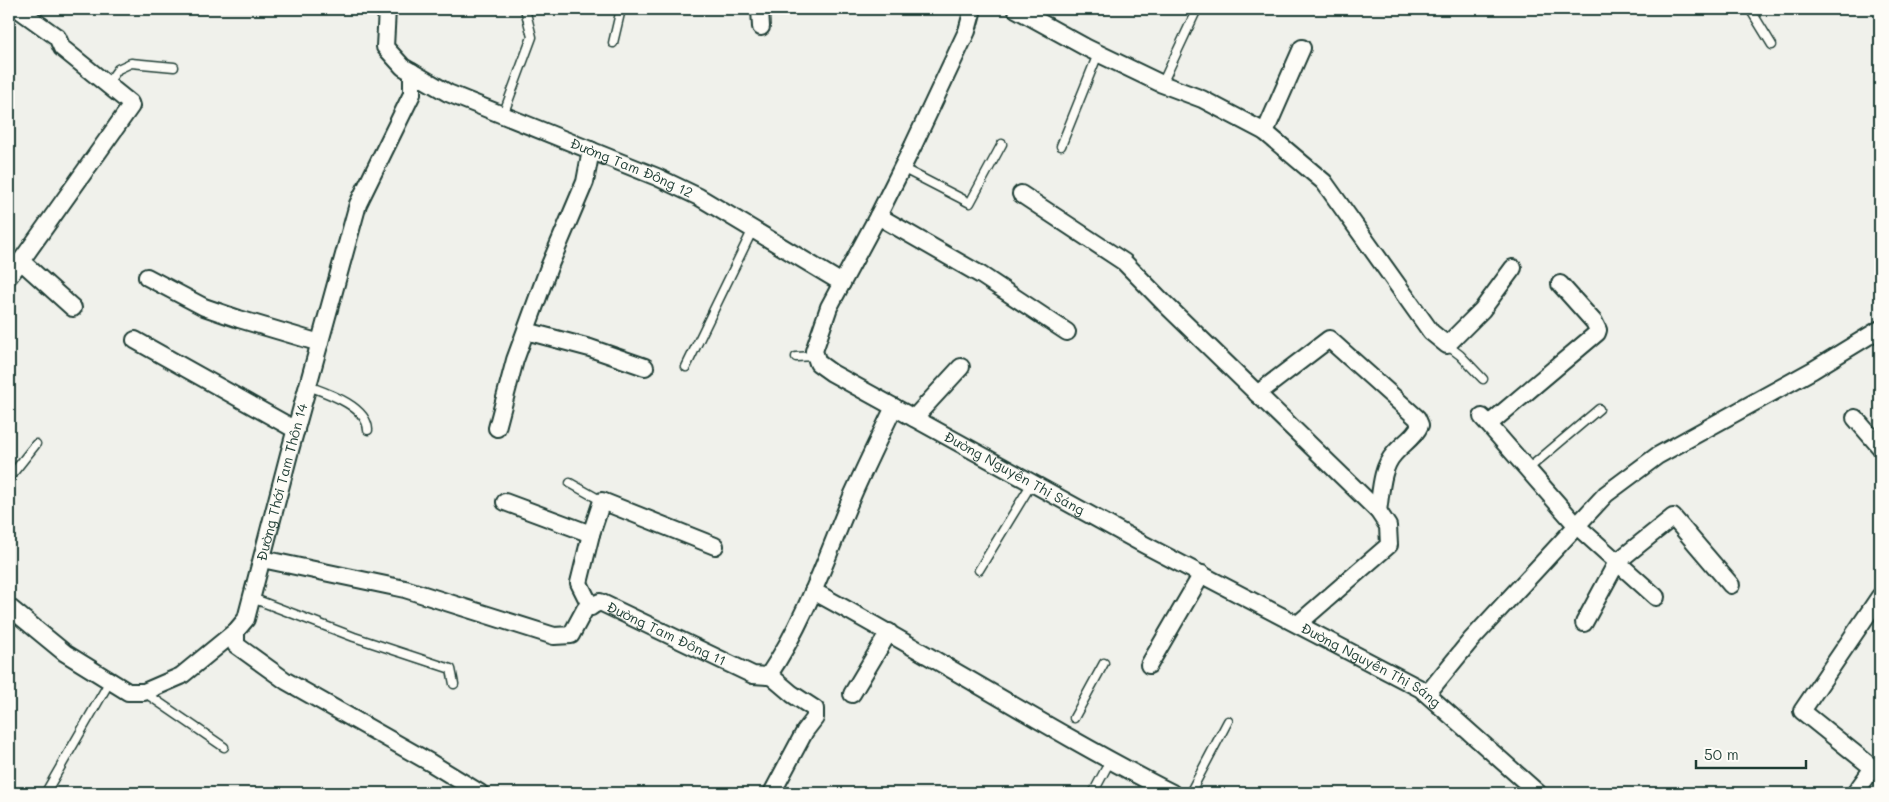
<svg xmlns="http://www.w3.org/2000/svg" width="1889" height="802" font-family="Mali,sans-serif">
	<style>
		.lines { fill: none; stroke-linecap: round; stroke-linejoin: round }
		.lane-casing { stroke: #1f3d34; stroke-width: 11 }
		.street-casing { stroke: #1f3d34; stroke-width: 20 }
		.lane { stroke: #fdfcf7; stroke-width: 8 }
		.street { stroke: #fdfcf7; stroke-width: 16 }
		.labels { text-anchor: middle; stroke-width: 4.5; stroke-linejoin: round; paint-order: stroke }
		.street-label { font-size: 14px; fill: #1f3d34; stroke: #fdfcf7 }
	</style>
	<rect width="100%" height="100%" fill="#f0f1eb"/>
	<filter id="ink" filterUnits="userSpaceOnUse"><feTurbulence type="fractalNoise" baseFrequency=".02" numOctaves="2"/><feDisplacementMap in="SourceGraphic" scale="10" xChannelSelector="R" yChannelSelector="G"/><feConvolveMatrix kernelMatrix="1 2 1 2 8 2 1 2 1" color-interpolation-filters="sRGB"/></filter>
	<g filter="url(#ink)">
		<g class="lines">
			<!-- lane casing -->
			<g class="lane-casing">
				<g id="lane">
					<polyline points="1750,9 1772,45"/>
					<polyline points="613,43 621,9"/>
					<polyline points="107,84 118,69 131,63 174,67"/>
					<polyline points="1162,84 1197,9"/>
					<polyline points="503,115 532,37 526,13"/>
					<polyline points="1061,146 1098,54"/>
					<polyline points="902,168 970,203 1002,144"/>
					<polyline points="1447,345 1460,355 1483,379"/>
					<polyline points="796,357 814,356"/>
					<polyline points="686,367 753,229"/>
					<path d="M308 386C327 393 367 406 368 430"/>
					<polyline points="1528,469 1599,409"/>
					<polyline points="9,478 36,444"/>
					<polyline points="570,483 602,501"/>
					<polyline points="979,570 1032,483"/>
					<polyline points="252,598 354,637 451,669 454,684"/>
					<polyline points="144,692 224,747"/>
					<polyline points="1074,718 1104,663"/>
					<polyline points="46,792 110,681"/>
					<polyline points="1093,793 1110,761"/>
					<polyline points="1190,793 1228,721"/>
				</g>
			</g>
			<!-- street casing -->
			<g class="street-casing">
				<g id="street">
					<polyline points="18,9 57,37 62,48 130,103 131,106 21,261"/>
					<path id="s1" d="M387 9 385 47 403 67 448 93 657 177 699 197 842 283"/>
					<polyline points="760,9 761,27"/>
					<path id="s2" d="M973 9 967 31 913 146 878 216 829 307 814 351 818 363 832 373 1143 544 1421 689 1538 793"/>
					<polyline points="1016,9 1087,48 1162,84 1202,99 1265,132 1324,182 1431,332 1447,345 1482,310 1513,268"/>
					<polyline points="1265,132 1302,48"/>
					<polyline points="1021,194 1124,262 1164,303 1378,511 1388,526 1389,545 1298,624"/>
					<polyline points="878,216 981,275 1067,332"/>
					<polyline points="9,276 21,261 73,308"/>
					<polyline points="147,277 204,307 239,319 320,343"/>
					<polyline points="526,331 590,348 645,367"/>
					<polyline points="135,340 296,430"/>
					<path d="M1257 394 1329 339 1417 418 1420 425C1415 437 1402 444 1394 454 1381 468 1381 493 1378 511"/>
					<polyline points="1482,417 1577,526 1656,597"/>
					<polyline points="914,418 961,367"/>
					<polyline points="1855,418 1880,447"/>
					<polyline points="1489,424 1597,333 1598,330 1594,322 1560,284"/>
					<polyline points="497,428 515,360 549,267 585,182 591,150"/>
					<polyline points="505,502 591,534"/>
					<path id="s3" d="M262 559 405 589 554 636 571 635 585 609 600 602 753 675 768 676C806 620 827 555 853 494 866 465 880 436 894 407"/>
					<path d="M813 591C934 656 1050 731 1172 793"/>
					<path id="s4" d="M9 607 65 653 128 692H144L181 676 236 631 246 619 289 454 358 204 412 94V72"/>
					<polyline points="591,607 579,583 591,534 602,501 715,546"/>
					<polyline points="1584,623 1617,562 1673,517 1731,585"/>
					<polyline points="236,631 236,645 286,681 431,763 480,793"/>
					<polyline points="1149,665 1202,574"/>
					<polyline points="768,676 772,677 792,694 815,709 815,718 805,731 772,793"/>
					<polyline points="852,694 889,632"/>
					<polyline points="1427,694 1471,640 1606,494 1657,456 1813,370 1880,329"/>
					<polyline points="1855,793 1873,768 1802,711 1880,596"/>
				</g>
			</g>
			<!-- lane -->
			<use href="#lane" class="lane"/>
			<!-- street -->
			<use href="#street" class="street"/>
		</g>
	</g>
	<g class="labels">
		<!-- street labels -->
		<g class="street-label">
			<text dy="5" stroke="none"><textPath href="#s1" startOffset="315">Đường Tam Đông 12</textPath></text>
			<text dy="5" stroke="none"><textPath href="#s2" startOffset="616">Đường Nguyễn Thị Sáng</textPath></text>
			<text dy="5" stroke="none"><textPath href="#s4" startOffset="431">Đường Thới Tam Thôn 14</textPath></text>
			<text dy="5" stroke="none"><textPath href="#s3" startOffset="439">Đường Tam Đông 11</textPath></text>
			<text dy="5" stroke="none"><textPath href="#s2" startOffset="1021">Đường Nguyễn Thị Sáng</textPath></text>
		</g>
	</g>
	<!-- margin -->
	<rect width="1889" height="802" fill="none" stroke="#fdfcf7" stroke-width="30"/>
	<rect x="15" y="15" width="1859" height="772" fill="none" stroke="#1f3d34" stroke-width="2" filter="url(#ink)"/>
	<!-- scale -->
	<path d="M1696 760v8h110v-8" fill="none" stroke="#1f3d34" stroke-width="2.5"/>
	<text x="1704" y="760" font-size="15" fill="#1f3d34" stroke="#fdfcf7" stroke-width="4" paint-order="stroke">50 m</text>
</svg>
